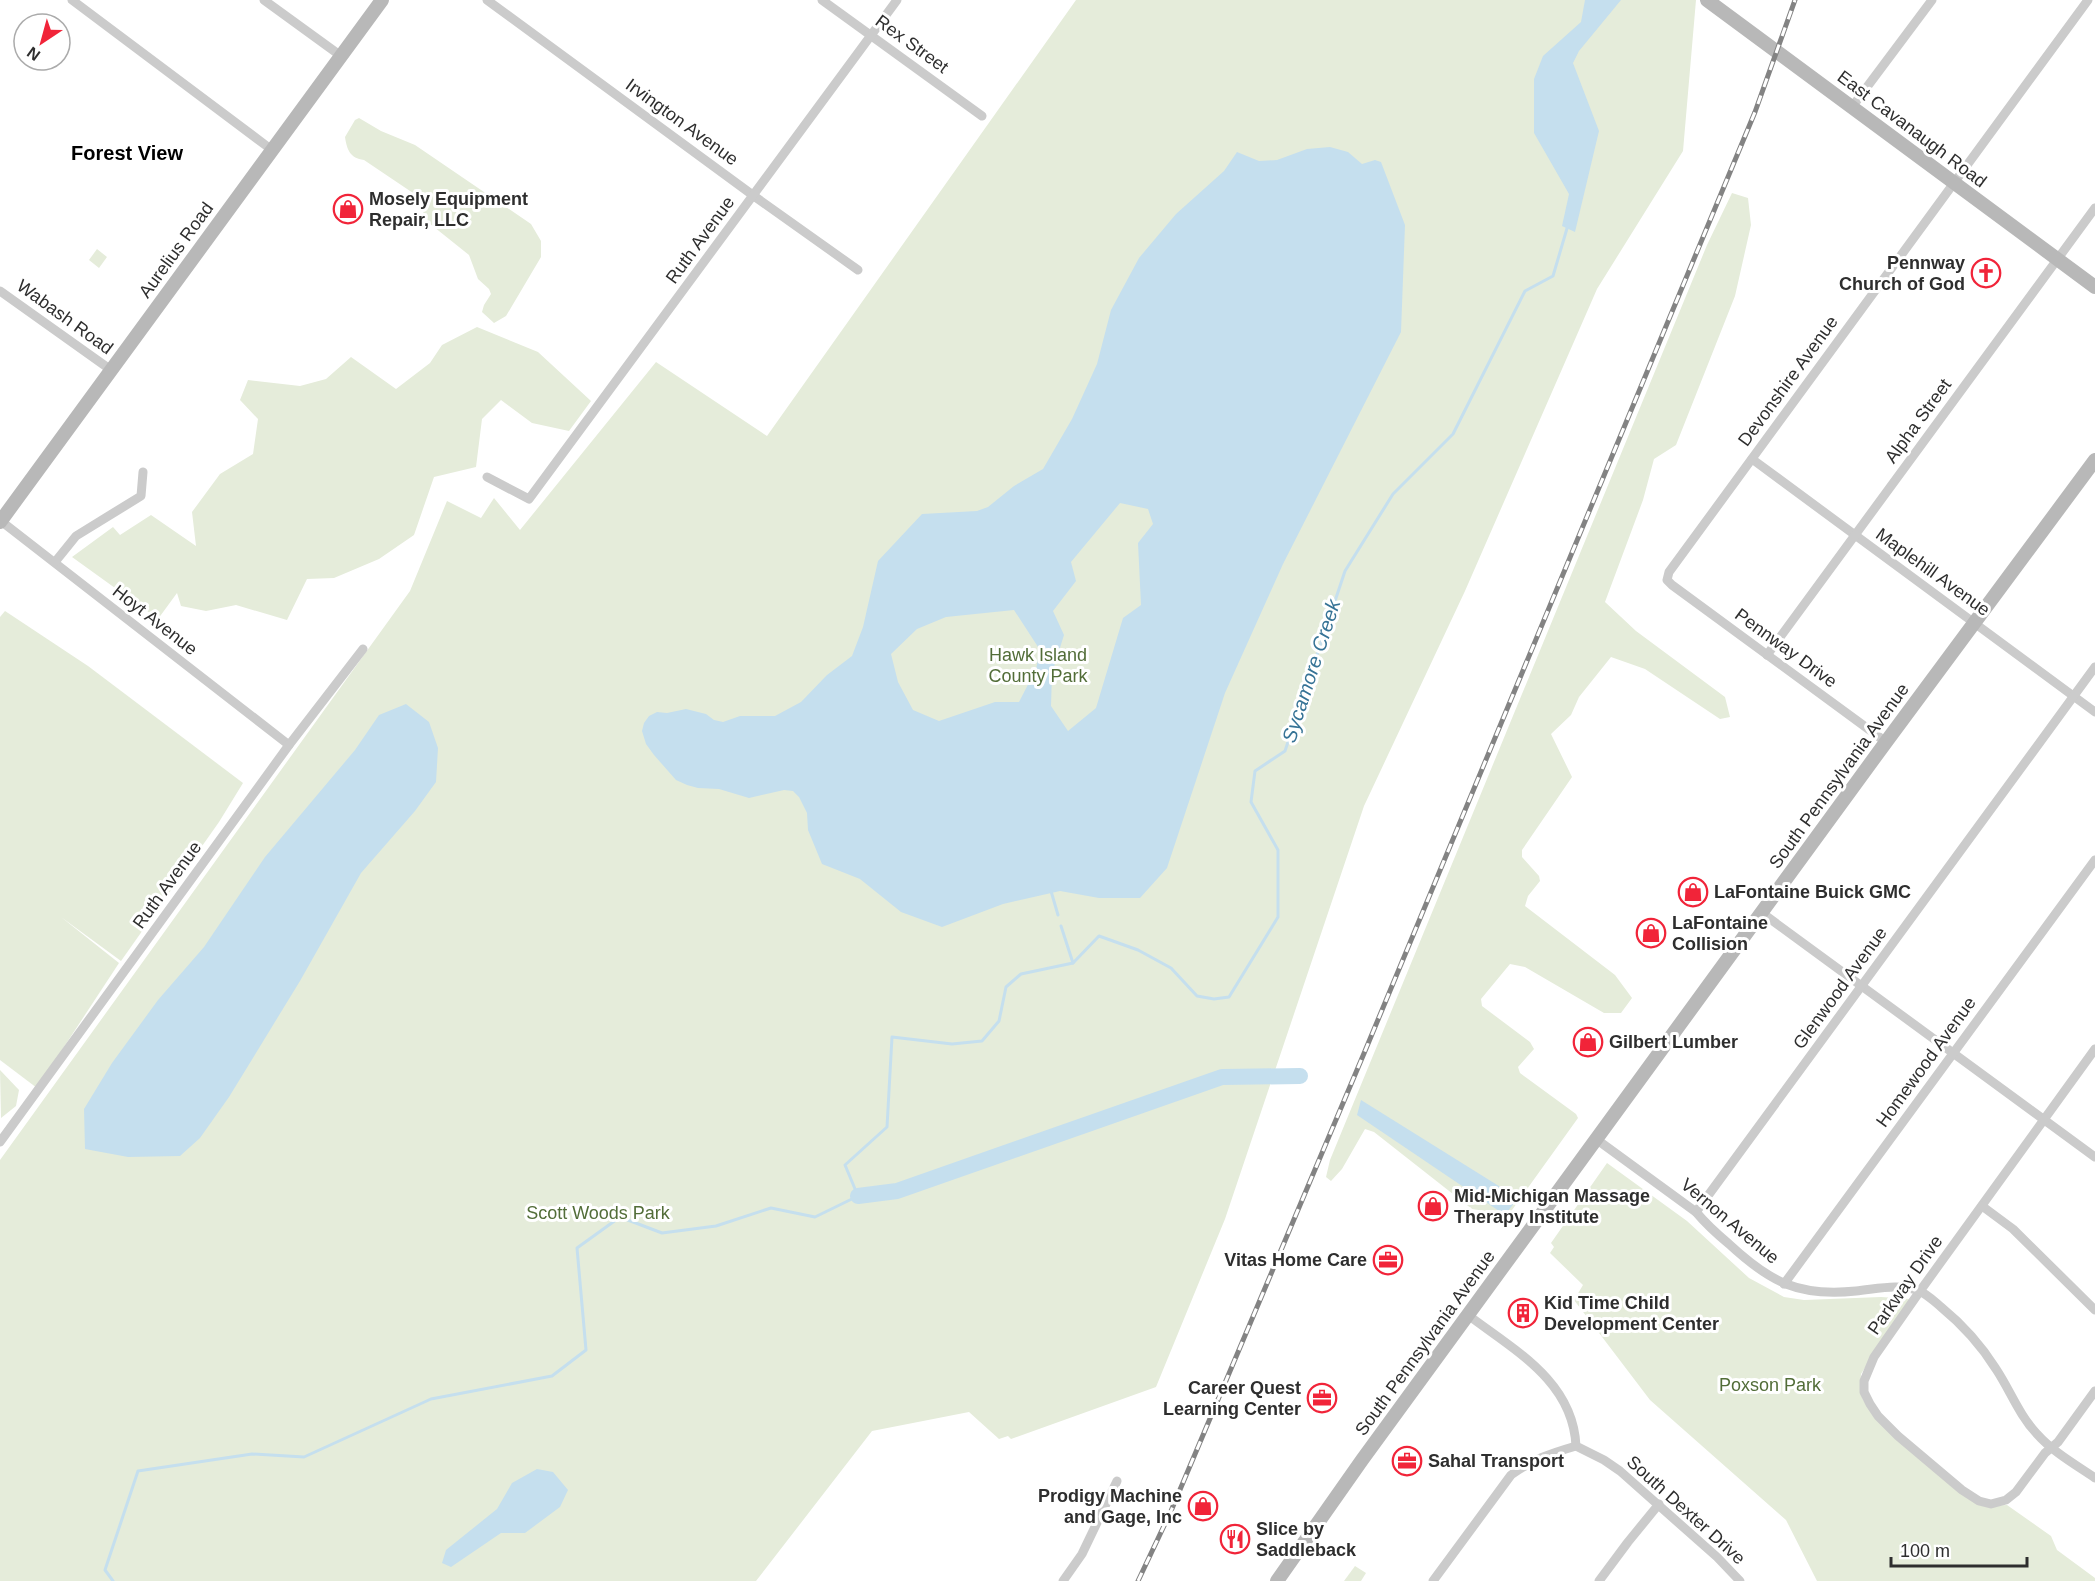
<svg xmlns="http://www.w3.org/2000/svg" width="2095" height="1581" font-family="Arial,sans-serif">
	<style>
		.green { fill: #e5ecda }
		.water { fill: #c5dfee; fill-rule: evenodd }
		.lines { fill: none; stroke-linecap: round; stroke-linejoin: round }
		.stream { stroke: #c5dfee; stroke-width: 3 }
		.river { stroke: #c5dfee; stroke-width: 16 }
		.street { stroke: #cbcbcb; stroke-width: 9 }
		.secondary { stroke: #b8b8b8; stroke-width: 14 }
		.rail-casing { stroke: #838383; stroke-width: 5 }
		.rail { stroke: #fff; stroke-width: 3; stroke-dasharray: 9; stroke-linecap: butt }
		.labels { text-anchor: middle; stroke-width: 6; stroke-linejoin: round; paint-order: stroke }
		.street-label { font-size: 18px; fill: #2e2e2e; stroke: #fff }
		.poi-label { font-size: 18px; font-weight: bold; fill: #2e2e2e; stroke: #fff; text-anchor: start }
		.park-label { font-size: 18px; fill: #526d38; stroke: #fff }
		.neighbourhood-label { font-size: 20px; font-weight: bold; fill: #000; stroke: #fff }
		.water-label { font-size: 20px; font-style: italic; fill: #367396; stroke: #fff }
	</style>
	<rect width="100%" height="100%" fill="#fff"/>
	<!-- green -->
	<g class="green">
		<polygon points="1076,0 1696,0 1683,151 1597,289 1465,591 1364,806 1225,1219 1156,1387 1011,1439 1008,1436 999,1439 969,1412 872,1431 756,1581 0,1581 0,1160 410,591 447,501 481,518 494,498 520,530 656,362 767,436"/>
		<path d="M359 118 381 131 415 145 531 224 541 241V257L506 316 494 323 482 312 484 305 491 294 489 289 478 279 469 255 429 223 413 193 364 160C350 158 347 150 345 137L355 120Z"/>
		<polygon points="1732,193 1748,198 1751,225 1735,296 1676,445 1654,459 1643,500 1605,602 1636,631 1725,697 1730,717 1720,719 1645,669 1611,657 1579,697 1571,715 1551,734 1572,777 1522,850 1522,857 1539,876 1540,881 1528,896 1525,906 1615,975 1632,998 1621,1013 1604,1013 1525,967 1510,964 1481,999 1482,1006 1530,1042 1534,1049 1518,1067 1520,1073 1576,1114 1578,1118 1507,1217 1500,1222 1485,1211 1472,1209 1374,1132 1365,1129 1342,1169 1331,1181 1326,1177 1330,1160 1707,245"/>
		<polygon points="97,249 107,257 99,268 89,260"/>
		<polygon points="477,327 538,352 591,401 569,431 532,423 501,400 482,419 476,467 434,477 414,535 379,559 334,578 307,579 287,620 236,605 206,611 181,606 177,593 158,619 72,557 113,527 120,535 151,515 196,546 192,512 220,474 253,454 258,419 240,400 248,380 300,386 326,379 351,357 396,389 430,363 442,345"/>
		<polygon points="5,611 88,666 243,783 219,822 121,961 61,917 119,963 37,1088 0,1060 0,617"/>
		<polygon points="0,1070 19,1090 16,1106 1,1118"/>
		<polygon points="1607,1163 1687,1221 1749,1278 1784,1297 1804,1300 1881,1297 1910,1299 1861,1374 1860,1391 1863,1400 1872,1413 1984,1506 2007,1505 2051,1536 2057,1550 2095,1578 2095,1581 1817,1581 1786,1520 1650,1400 1574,1300 1583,1285 1550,1253 1554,1247 1551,1243"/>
		<polygon points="1355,1566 1366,1573 1361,1581 1344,1581"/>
	</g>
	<!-- water -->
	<g class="water">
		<polygon points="1585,0 1621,0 1579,51 1573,63 1599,131 1575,232 1562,226 1569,194 1534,133 1534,79 1543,56 1581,22"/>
		<path d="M1330 147 1348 152 1362 164 1375 160 1381 162 1405 225 1401 332 1283 564 1225 693 1167 868 1140 898H1099L1060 891 1003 904 942 927 901 912 860 879 822 864 808 830 807 813 799 797 793 791 784 790 749 798 719 789 698 788 687 785 676 780 654 755 646 744 642 731 644 723 649 716 657 712 667 713 686 709 706 714 714 720 723 722 740 716H775L801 702 827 675 852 656 863 627 878 561 922 514 977 511 988 507 1014 486 1043 469 1072 419 1097 364 1111 310 1139 258 1176 214 1224 171 1237 152 1259 161 1277 160 1307 149ZM1120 503 1148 509 1153 524 1138 543 1141 605 1123 618 1096 708 1068 731 1051 706 1052 673 1064 635 1053 611 1076 581 1071 562ZM1014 610 1040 650 1036 669 1019 702H995L939 721 913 710 898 682 891 654 917 629 946 617Z"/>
		<polygon points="406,704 429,722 438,748 436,782 415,811 361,873 300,981 229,1097 200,1138 180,1156 128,1157 85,1149 84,1109 112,1063 158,1000 204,947 265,857 355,750 379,715"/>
		<polygon points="1361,1100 1518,1198 1505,1215 1357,1115"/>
		<polygon points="537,1469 553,1472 568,1490 560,1507 525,1533 501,1533 451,1567 442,1563 446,1550 497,1509 512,1483"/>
	</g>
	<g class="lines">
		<!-- stream -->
		<g class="stream">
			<polyline points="1051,891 1058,915"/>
			<polyline points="1061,926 1073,963"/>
			<polyline points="113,1581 105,1570 138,1471 252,1454 304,1457 431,1399 552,1376 586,1350 577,1248 620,1217 662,1233 716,1226 771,1208 815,1217 858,1196 845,1165 887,1127 892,1037 952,1044 982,1041 999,1021 1006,987 1021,974 1073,963 1099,936 1138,950 1171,968 1197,996 1214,999 1229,997 1278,917 1278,850 1251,802 1255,771 1285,751 1345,571 1393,494 1453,434 1525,291 1553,276 1568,225"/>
		</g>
		<!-- river -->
		<polyline class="river" points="858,1196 897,1191 1222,1077 1300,1076"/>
		<!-- street -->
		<g class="street">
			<polyline points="72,0 272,150"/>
			<polyline points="264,0 341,56"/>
			<polyline points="487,0 754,196 858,270"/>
			<polyline points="822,0 982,116"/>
			<polyline points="1852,107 1932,0"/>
			<polyline points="0,291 111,370"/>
			<polyline points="1752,459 2095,712"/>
			<polyline points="487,477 529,499 897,0"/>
			<polyline points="1,521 289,745"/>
			<polyline points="55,562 76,536 141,496 143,472"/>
			<polyline points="1767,655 2095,208"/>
			<polyline points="1886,742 1672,585 1667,580 1669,572 2088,0"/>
			<polyline points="1762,913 2095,1157"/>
			<polyline points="2095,1049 1920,1291 1874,1357 1864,1381 1864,1392 1870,1404 1878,1416 1898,1436 1962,1490 1979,1501 1991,1504 2006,1500 2016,1492 2045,1453 2058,1442 2095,1391"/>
			<path d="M1596 1139 1696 1212C1706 1224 1717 1234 1729 1244 1770 1282 1798 1297 1856 1291 1877 1289 1899 1283 1919 1291 1927 1294 1935 1302 1941 1307 1963 1325 1981 1345 1996 1369 2010 1390 2019 1415 2037 1434 2053 1452 2076 1465 2095 1478"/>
			<polyline points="0,1142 289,745 363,649"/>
			<polyline points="1982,1206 2013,1229 2095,1310"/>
			<polyline points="1696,1212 2095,667"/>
			<polyline points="1784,1284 2095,860"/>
			<path d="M1468 1315C1514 1350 1573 1381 1576 1446L1604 1460 1620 1471 1717 1557 1740 1581"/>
			<polyline points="1063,1581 1082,1554 1117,1481"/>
			<path d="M1433 1581 1511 1475C1531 1460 1552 1453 1576 1446"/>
			<polyline points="1599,1581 1628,1542 1659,1504"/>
		</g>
		<!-- secondary -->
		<g class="secondary">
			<polyline points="1707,0 2095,287"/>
			<polyline points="0,522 382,0"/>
			<polyline points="1277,1581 1362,1460 1886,742 2095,460"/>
		</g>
		<!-- rail casing -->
		<g class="rail-casing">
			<polyline id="rail" points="1138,1581 1171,1511 1365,1051 1755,112 1795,0"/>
		</g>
		<!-- rail -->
		<use href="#rail" class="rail"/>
	</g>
	<!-- icons -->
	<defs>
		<g id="shop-ring" transform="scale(1.5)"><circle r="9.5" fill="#fff" stroke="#f12439" stroke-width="1.5"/><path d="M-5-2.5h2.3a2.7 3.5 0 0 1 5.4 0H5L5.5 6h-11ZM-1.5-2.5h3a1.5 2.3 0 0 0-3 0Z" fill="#f12439"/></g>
		<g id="church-ring" transform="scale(1.5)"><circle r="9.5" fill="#fff" stroke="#f12439" stroke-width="1.5"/><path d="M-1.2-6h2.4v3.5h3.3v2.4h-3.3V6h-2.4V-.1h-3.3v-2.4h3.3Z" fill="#f12439"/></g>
		<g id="office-ring" transform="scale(1.5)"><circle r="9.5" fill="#fff" stroke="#f12439" stroke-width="1.5"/><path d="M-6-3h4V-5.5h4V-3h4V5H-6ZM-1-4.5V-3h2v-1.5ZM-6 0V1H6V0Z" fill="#f12439"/></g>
		<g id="building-ring" transform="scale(1.5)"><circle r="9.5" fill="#fff" stroke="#f12439" stroke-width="1.5"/><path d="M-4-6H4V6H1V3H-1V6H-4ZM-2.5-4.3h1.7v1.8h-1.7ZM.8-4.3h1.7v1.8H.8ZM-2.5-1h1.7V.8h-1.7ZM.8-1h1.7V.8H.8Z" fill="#f12439"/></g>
		<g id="restaurant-ring" transform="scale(1.5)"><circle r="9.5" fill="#fff" stroke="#f12439" stroke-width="1.5"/><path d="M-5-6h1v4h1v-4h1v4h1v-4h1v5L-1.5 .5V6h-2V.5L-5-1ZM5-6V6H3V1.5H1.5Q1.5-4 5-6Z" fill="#f12439"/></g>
	</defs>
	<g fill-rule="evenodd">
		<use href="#shop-ring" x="348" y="209"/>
		<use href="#church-ring" x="1986" y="273"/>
		<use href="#shop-ring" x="1693" y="892"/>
		<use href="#shop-ring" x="1651" y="933"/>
		<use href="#shop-ring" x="1588" y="1042"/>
		<use href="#shop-ring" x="1433" y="1206"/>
		<use href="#office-ring" x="1388" y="1260"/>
		<use href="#building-ring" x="1523" y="1313"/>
		<use href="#office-ring" x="1322" y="1398"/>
		<use href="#office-ring" x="1407" y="1461"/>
		<use href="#shop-ring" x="1203" y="1506"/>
		<use href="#restaurant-ring" x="1235" y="1539"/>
	</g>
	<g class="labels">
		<!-- street labels -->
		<g class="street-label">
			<text transform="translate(912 44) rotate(36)" y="6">Rex Street</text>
			<text transform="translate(682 122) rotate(36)" y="6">Irvington Avenue</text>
			<text transform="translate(1912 129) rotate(37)" y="6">East Cavanaugh Road</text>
			<text transform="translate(700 240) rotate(-54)" y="6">Ruth Avenue</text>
			<text transform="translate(176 250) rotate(-54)" y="6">Aurelius Road</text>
			<text transform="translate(65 317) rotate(36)" y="6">Wabash Road</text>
			<text transform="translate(1788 381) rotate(-54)" y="6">Devonshire Avenue</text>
			<text transform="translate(1918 421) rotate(-54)" y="6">Alpha Street</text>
			<text transform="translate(1933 572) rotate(36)" y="6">Maplehill Avenue</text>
			<text transform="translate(155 620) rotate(38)" y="6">Hoyt Avenue</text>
			<text transform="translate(1786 648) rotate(36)" y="6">Pennway Drive</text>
			<text transform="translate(1839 776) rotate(-54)" y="6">South Pennsylvania Avenue</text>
			<text transform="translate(167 885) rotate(-54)" y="6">Ruth Avenue</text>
			<text transform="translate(1840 988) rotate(-54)" y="6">Glenwood Avenue</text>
			<text transform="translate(1926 1062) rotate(-54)" y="6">Homewood Avenue</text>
			<text transform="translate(1730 1221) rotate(40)" y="6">Vernon Avenue</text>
			<text transform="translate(1905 1285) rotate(-55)" y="6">Parkway Drive</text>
			<text transform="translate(1425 1343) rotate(-54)" y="6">South Pennsylvania Avenue</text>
			<text transform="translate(1686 1510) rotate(42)" y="6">South Dexter Drive</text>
		</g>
		<!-- poi labels -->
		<g class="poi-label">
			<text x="369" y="205">Mosely Equipment<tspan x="369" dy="21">Repair, LLC</tspan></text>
			<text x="1965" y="269" text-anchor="end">Pennway<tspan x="1965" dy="21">Church of God</tspan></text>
			<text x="1714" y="898">LaFontaine Buick GMC</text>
			<text x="1672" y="929">LaFontaine<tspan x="1672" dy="21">Collision</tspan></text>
			<text x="1609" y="1048">Gilbert Lumber</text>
			<text x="1454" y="1202">Mid-Michigan Massage<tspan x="1454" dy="21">Therapy Institute</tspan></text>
			<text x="1367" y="1266" text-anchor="end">Vitas Home Care</text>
			<text x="1544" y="1309">Kid Time Child<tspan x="1544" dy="21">Development Center</tspan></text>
			<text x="1301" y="1394" text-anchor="end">Career Quest<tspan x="1301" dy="21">Learning Center</tspan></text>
			<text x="1428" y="1467">Sahal Transport</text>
			<text x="1182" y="1502" text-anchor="end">Prodigy Machine<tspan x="1182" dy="21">and Gage, Inc</tspan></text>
			<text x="1256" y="1535">Slice by<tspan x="1256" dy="21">Saddleback</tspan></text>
		</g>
		<!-- park labels -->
		<g class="park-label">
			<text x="1038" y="661">Hawk Island<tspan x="1038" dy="21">County Park</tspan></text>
			<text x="598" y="1219">Scott Woods Park</text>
			<text x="1770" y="1391">Poxson Park</text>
		</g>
		<!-- neighbourhood labels -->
		<g class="neighbourhood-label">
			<text x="127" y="160">Forest View</text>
		</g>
		<!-- water labels -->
		<g class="water-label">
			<text transform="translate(1311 671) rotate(-72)" y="7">Sycamore Creek</text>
		</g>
	</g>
	<!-- north arrow -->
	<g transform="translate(42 42) rotate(216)"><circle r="28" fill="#ffffff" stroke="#ababab" stroke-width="1.5"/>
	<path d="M0-4.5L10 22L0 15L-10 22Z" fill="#f12439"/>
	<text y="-9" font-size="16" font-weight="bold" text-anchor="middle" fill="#2e2e2e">N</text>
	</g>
	<!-- scale -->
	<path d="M1891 1557v9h136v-9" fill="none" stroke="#2e2e2e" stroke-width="3"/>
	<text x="1900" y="1557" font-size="18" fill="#2e2e2e" stroke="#ffffff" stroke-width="4.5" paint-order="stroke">100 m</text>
</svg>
